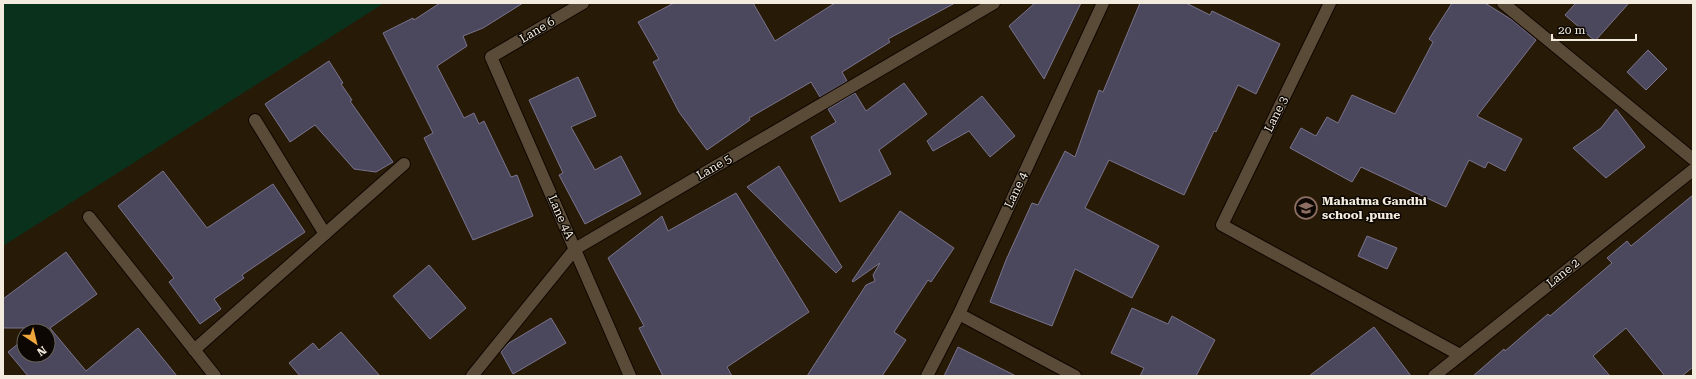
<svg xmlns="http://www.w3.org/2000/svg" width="1696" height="379" font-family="'Roboto Serif',serif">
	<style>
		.green { fill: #09311c }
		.building { fill: #4b475d; stroke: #7a748d }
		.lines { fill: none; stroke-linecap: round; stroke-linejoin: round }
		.street-casing { stroke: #100600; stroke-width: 14 }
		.street { stroke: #594b37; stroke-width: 12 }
		.labels { text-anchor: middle; stroke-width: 3; stroke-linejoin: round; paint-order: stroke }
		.street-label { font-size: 12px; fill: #f3ebde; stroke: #0c0702 }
		.poi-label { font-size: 12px; font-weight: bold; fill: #f3ebde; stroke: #0c0702; text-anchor: start }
	</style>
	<rect width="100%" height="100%" fill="#271b07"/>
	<!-- green -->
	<polygon class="green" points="3,3 384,3 3,246"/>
	<!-- building -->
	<g class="building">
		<polygon points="440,3 523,3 483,28 463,36 467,46 437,66 464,118 474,113 479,124 484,121 511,177 517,175 533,216 473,240 424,138 433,133 383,33 413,18 414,20"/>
		<polygon points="674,3 753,3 775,41 835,3 955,3 888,39 890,42 842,72 847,81 820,97 811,82 749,118 750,120 707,150 679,112 653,62 659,59 638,22"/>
		<polygon points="1035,3 1081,3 1044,79 1009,26"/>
		<polygon points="1140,3 1186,3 1210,15 1212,11 1280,44 1256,94 1238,85 1216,132 1214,131 1184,195 1109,160 1085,208 1159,246 1132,298 1075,269 1052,326 990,302 1006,260 1032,203 1038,205 1065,151 1075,157 1099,90 1103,92"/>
		<polygon points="1452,3 1485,3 1512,20 1536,40 1477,116 1522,139 1505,171 1488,162 1485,168 1469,160 1446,207 1361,167 1352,182 1290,148 1301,128 1316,136 1327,117 1338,123 1352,95 1395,114 1433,42 1429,39"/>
		<polygon points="1576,3 1629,3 1595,41 1565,15"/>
		<polygon points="1648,50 1667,69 1646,90 1627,72"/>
		<polygon points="329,61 343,83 341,84 352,100 350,101 393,162 376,172 354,169 315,125 290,142 265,104"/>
		<polygon points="578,77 596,116 571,127 595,170 621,156 641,194 585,224 559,175 563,173 529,100"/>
		<polygon points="904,83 927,114 879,150 891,174 840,202 811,137 836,122 828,109 855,93 866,111"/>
		<polygon points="982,96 1015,136 990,157 969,131 933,151 927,141"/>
		<polygon points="1616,109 1645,147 1606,178 1573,148 1601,128"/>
		<polygon points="779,166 842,267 836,273 747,187"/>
		<polygon points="163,171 207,228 273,184 305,232 242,275 244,278 214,299 221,309 200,324 169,282 174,278 118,206"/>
		<polygon points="736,193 809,312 727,367 732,376 663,376 639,328 644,326 608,258 662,216 668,231"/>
		<polygon points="1693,195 1693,367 1682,376 1665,376 1626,328 1593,356 1610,376 1473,376 1504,349 1505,351 1548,314 1550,316 1612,263 1607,258 1627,241 1631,246"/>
		<polygon points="900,211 954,248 931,282 928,280 894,332 906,340 882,376 807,376 866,285 875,281 873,275 880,263 853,282 852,281"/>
		<polygon points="1367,236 1397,248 1387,269 1358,256"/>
		<polygon points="66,252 97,294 50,328 86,371 138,328 177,376 28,376 8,352 24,339 24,355 48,355 48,331 34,331 38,328 3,328 3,299"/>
		<polygon points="429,265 466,308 430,339 393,296"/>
		<polygon points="1132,308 1168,324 1172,316 1215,340 1196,376 1140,376 1144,368 1111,353"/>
		<polygon points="551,318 566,343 513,374 501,352 509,343"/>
		<polygon points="1374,327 1411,376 1309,376"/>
		<polygon points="341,332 380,376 300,376 289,363 313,343 319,350"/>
		<polygon points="958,347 1016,376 944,376"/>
	</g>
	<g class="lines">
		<!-- street casing -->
		<g class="street-casing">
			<g id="street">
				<polyline points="583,3 491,57 630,376"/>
				<polyline points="1330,3 1222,225 1460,355"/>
				<polyline points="1503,3 1693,159"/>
				<polyline points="255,120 325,234"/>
				<polyline points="89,217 215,376"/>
				<polyline points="959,314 1075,376"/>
				<polyline points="194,350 404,164"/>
				<polyline points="472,376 575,249 994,3"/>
				<polyline points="927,376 959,314 1103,3"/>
				<polyline points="1434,376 1693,170"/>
			</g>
		</g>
		<!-- street -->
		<use href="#street" class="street"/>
	</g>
	<!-- icons -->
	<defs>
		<g id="school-ring" transform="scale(1.15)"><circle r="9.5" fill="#0c0702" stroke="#8d6e63" stroke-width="1.5"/><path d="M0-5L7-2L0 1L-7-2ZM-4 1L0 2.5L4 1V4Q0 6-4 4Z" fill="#8d6e63"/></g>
	</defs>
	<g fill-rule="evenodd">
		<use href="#school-ring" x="1306" y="208"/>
	</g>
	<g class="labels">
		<!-- street labels -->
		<g class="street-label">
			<text transform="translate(537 30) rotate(-31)" y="4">Lane 6</text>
			<text transform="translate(1276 114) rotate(-64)" y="4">Lane 3</text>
			<text transform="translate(714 167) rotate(-30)" y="4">Lane 5</text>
			<text transform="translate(1016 190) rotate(-65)" y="4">Lane 4</text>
			<text transform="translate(561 217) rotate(66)" y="4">Lane 4A</text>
			<text transform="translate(1563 273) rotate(-39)" y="4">Lane 2</text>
		</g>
		<!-- poi labels -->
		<g class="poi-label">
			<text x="1322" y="205">Mahatma Gandhi<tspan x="1322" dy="14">school ,pune</tspan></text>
		</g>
	</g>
	<!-- border -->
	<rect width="1696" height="379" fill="none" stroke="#f3ebde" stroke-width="8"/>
	<!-- north arrow -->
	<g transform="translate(36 343) rotate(145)"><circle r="19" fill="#0c0702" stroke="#68625a"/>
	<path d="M0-3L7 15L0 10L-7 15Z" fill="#efa73d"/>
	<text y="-6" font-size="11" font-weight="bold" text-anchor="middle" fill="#f3ebde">N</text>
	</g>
	<!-- scale -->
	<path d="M1552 34v6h84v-6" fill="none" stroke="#f3ebde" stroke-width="2"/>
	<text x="1558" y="34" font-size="12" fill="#f3ebde" stroke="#0c0702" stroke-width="3" paint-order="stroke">20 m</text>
</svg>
